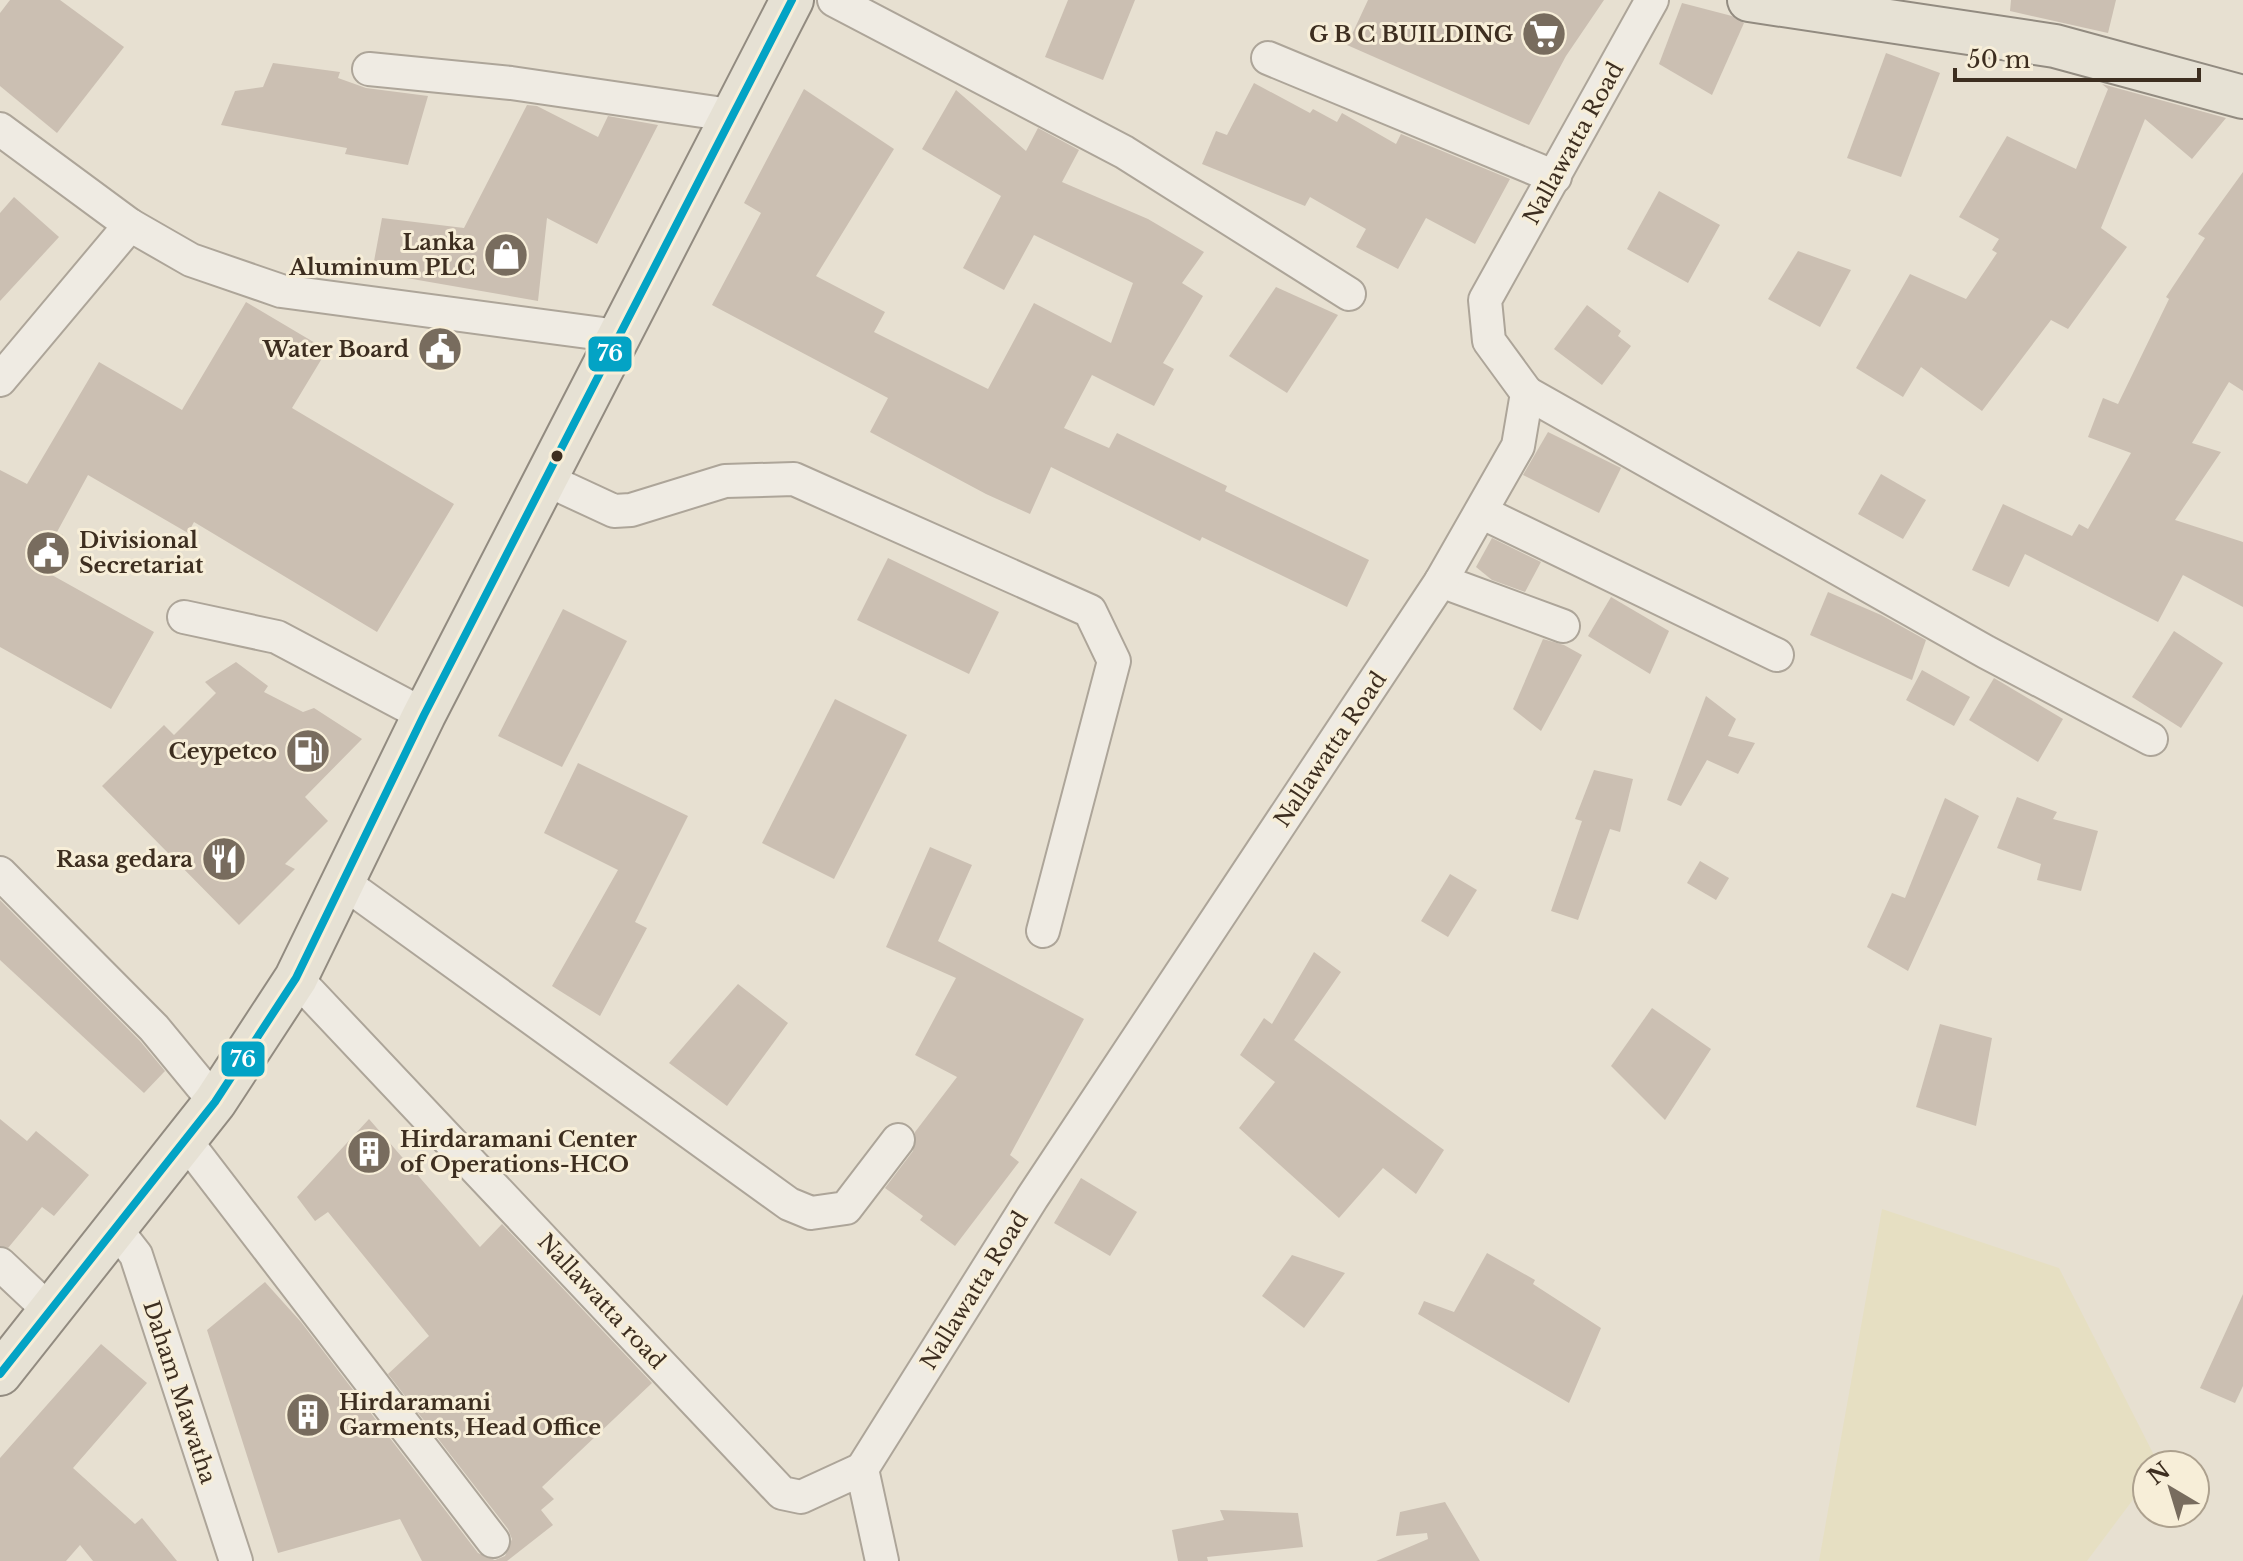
<svg xmlns="http://www.w3.org/2000/svg" width="2243" height="1561" font-family="'Libre Baskerville',serif">
	<style>
		.farmland { fill: #e6dfc2 }
		.building { fill: #cbbfb2 }
		.lines { fill: none; stroke-linecap: round; stroke-linejoin: round }
		.minor-casing { stroke: #ada599; stroke-width: 36 }
		.major-casing { stroke: #928b80; stroke-width: 46 }
		.minor { stroke: #efebe3; stroke-width: 32 }
		.major { stroke: #e6e1d4; stroke-width: 42 }
		.bus-1-casing { stroke: #f7eed8; stroke-width: 14 }
		.bus-1 { stroke: #03a3c5; stroke-width: 8 }
		.bus-dot { fill: #3d2e20; stroke: #f7eed8; stroke-width: 3 }
		.labels { text-anchor: middle; stroke-width: 6; stroke-linejoin: round; paint-order: stroke }
		.poi-label { font-size: 22px; font-weight: bold; fill: #3d2e20; stroke: #f7eed8; text-anchor: end }
		.street-label { font-size: 22px; fill: #3d2e20; stroke: #f7eed8 }
		.line-badge { stroke: #f7eed8; stroke-width: 3 }
		.badge-label { font-size: 22px; text-anchor: middle; font-weight: bold; fill: #fff }
	</style>
	<rect width="100%" height="100%" fill="#e7e0d1"/>
	<!-- farmland -->
	<polygon class="farmland" points="1882,1209 2059,1268 2159,1465 2147,1465 2147,1481 2087,1561 1819,1561"/>
	<!-- building -->
	<g class="building">
		<polygon points="10,0 60,0 124,47 57,133 0,86 0,13"/>
		<polygon points="1068,0 1135,0 1103,80 1045,57"/>
		<polygon points="1368,0 1604,0 1566,56 1529,125 1347,45"/>
		<polygon points="2011,0 2116,0 2108,33 2010,11"/>
		<polygon points="1682,3 1732,16 1744,23 1712,95 1659,64"/>
		<polygon points="1886,53 1940,73 1901,177 1847,158"/>
		<polygon points="273,63 340,72 338,78 366,88 428,96 408,165 345,154 347,148 221,125 235,91 263,87"/>
		<polygon points="1254,83 1310,113 1313,109 1337,122 1342,113 1396,144 1401,134 1510,179 1475,244 1426,218 1398,269 1356,247 1366,229 1310,197 1305,206 1202,164 1216,131 1227,135"/>
		<polygon points="2102,84 2226,118 2192,159 2145,119 2101,228 2127,247 2068,329 2051,320 1982,411 1921,367 1903,397 1856,368 1910,274 1966,299 1997,253 1992,250 1999,239 1959,217 2007,136 2076,169 2108,89"/>
		<polygon points="804,89 894,149 816,276 885,312 874,332 988,389 1034,303 1111,343 1133,283 1034,235 1004,290 963,268 1001,196 922,149 956,90 1026,151 1038,128 1079,150 1062,182 1148,219 1204,252 1182,283 1203,296 1163,363 1174,369 1154,406 1092,375 1064,428 1109,448 1117,433 1227,486 1225,491 1369,560 1347,607 1202,537 1200,541 1051,467 1030,514 986,494 870,432 888,398 712,305 761,213 744,203"/>
		<polygon points="527,105 537,106 598,137 608,116 658,125 597,244 547,218 538,301 372,272 382,218 464,228"/>
		<polygon points="2243,172 2243,391 2229,382 2192,443 2221,452 2175,520 2243,542 2243,607 2183,575 2158,622 2025,554 2009,587 1972,570 2003,504 2072,536 2079,524 2088,529 2131,453 2088,437 2103,398 2118,404 2169,299 2166,297 2205,238 2198,234"/>
		<polygon points="1659,191 1720,225 1688,283 1627,249"/>
		<polygon points="14,197 59,237 0,301 0,213"/>
		<polygon points="1798,251 1851,270 1820,327 1768,299"/>
		<polygon points="1276,287 1338,315 1287,393 1229,356"/>
		<polygon points="246,302 327,350 292,408 454,504 377,632 194,522 188,533 88,475 57,532 63,535 43,570 154,632 111,709 0,647 0,470 27,484 99,362 182,410"/>
		<polygon points="1587,305 1621,331 1618,336 1631,346 1602,385 1554,349"/>
		<polygon points="1548,432 1621,468 1599,513 1523,475"/>
		<polygon points="1881,474 1926,500 1903,539 1858,514"/>
		<polygon points="1492,538 1541,562 1525,592 1492,580 1476,567"/>
		<polygon points="888,558 999,612 969,674 857,620"/>
		<polygon points="1828,592 1881,615 1926,640 1912,680 1810,635"/>
		<polygon points="1611,597 1669,631 1650,674 1588,636"/>
		<polygon points="563,609 627,641 562,767 498,736"/>
		<polygon points="2174,631 2223,663 2181,728 2132,697"/>
		<polygon points="1543,639 1564,645 1582,655 1541,731 1513,709"/>
		<polygon points="236,662 268,686 264,692 303,712 314,708 362,739 305,797 328,821 285,864 295,869 239,925 102,786 164,725 174,735 216,693 205,682"/>
		<polygon points="1922,670 1970,697 1954,726 1906,700"/>
		<polygon points="1994,678 2063,719 2038,762 1969,720"/>
		<polygon points="1706,696 1736,719 1728,736 1755,743 1738,774 1707,760 1681,806 1667,800"/>
		<polygon points="835,699 907,735 834,879 762,843"/>
		<polygon points="578,763 688,816 635,922 647,928 600,1016 552,986 618,870 544,833"/>
		<polygon points="1594,770 1633,779 1620,832 1610,829 1578,920 1551,911 1582,821 1575,819"/>
		<polygon points="2017,797 2057,812 2053,819 2098,831 2081,891 2037,880 2041,864 1997,848"/>
		<polygon points="1945,798 1979,816 1908,971 1867,947 1892,893 1905,898"/>
		<polygon points="930,847 972,865 938,941 1084,1019 1010,1155 1019,1162 955,1246 920,1220 923,1216 885,1188 913,1151 915,1132 957,1077 915,1055 956,978 886,947"/>
		<polygon points="1700,861 1729,878 1716,900 1687,883"/>
		<polygon points="1450,874 1477,890 1448,937 1421,921"/>
		<polygon points="0,900 140,1041 165,1071 144,1093 0,960"/>
		<polygon points="1314,952 1341,972 1294,1040 1444,1150 1416,1194 1383,1168 1339,1218 1239,1128 1275,1082 1240,1055 1264,1018 1272,1024"/>
		<polygon points="738,984 788,1023 727,1106 669,1063"/>
		<polygon points="1652,1008 1711,1049 1665,1120 1611,1066"/>
		<polygon points="1940,1024 1992,1038 1976,1126 1916,1107"/>
		<polygon points="0,1119 27,1141 36,1131 89,1175 54,1216 42,1207 8,1248 0,1246"/>
		<polygon points="369,1119 480,1247 502,1224 652,1383 542,1487 554,1499 541,1510 553,1525 507,1561 422,1561 400,1519 278,1553 207,1330 265,1282 301,1322 478,1553 495,1560 505,1556 512,1539 508,1529 388,1374 429,1336 328,1212 315,1221 297,1197"/>
		<polygon points="1081,1178 1137,1212 1110,1256 1054,1223"/>
		<polygon points="1487,1253 1535,1280 1533,1284 1601,1328 1569,1403 1418,1314 1424,1301 1454,1312"/>
		<polygon points="1292,1255 1345,1273 1304,1328 1262,1296"/>
		<polygon points="2243,1294 2243,1386 2235,1403 2200,1388"/>
		<polygon points="101,1344 147,1383 73,1468 135,1524 142,1518 177,1561 93,1561 80,1545 66,1561 0,1561 0,1458"/>
		<polygon points="1445,1502 1480,1561 1376,1561 1428,1539 1427,1533 1396,1536 1400,1512"/>
		<polygon points="1220,1510 1298,1513 1303,1547 1207,1557 1208,1561 1178,1561 1172,1530 1224,1520"/>
	</g>
	<g class="lines">
		<!-- minor casing -->
		<g class="minor-casing">
			<g id="minor">
				<polyline points="834,0 1124,152 1349,294"/>
				<polyline points="1268,58 1555,177"/>
				<polyline points="369,69 511,83 730,115"/>
				<polyline points="0,129 130,225 191,260 281,291 618,336"/>
				<polyline points="0,380 130,225"/>
				<polyline points="1527,393 1986,652 2151,739"/>
				<polyline points="545,479 614,511 631,510 725,481 794,479 1090,611 1114,661 1043,931"/>
				<polyline points="1481,512 1777,655"/>
				<polyline points="1441,581 1563,626"/>
				<polyline points="184,617 277,637 424,715"/>
				<polyline points="0,873 154,1028 215,1102"/>
				<polyline points="343,882 789,1204 811,1213 846,1208 898,1140"/>
				<polyline points="296,978 782,1493 801,1497 862,1469 882,1561"/>
				<polyline points="185,1140 493,1541"/>
				<polyline points="115,1228 136,1255 236,1561"/>
				<polyline points="0,1264 50,1311"/>
				<polyline points="862,1469 1032,1198 1441,581 1518,446 1527,393 1489,341 1485,300 1652,0"/>
			</g>
		</g>
		<!-- major casing -->
		<g class="major-casing">
			<g id="major">
				<polyline points="1749,0 2055,46 2243,97"/>
				<polyline points="0,1374 215,1102 296,978 424,715 792,0"/>
			</g>
		</g>
		<!-- minor -->
		<use href="#minor" class="minor"/>
		<!-- major -->
		<use href="#major" class="major"/>
		<!-- bus-1 casing -->
		<g class="bus-1-casing">
			<polyline id="bus-1" points="0,1374 215,1102 296,978 424,715 792,0"/>
		</g>
		<!-- bus-1 -->
		<use href="#bus-1" class="bus-1"/>
	</g>
	<!-- icons -->
	<defs>
		<g id="supermarket-disc" transform="scale(2.3)"><circle r="9.5" fill="#786c5e" stroke="#f7eed8"/><path d="M-6-5.5h2.5l.6 2H6L4.5 2H-2.5L-4.4-4H-6ZM-1.5 3.2a1.3 1.3 0 1 0 .1 0ZM3 3.2a1.3 1.3 0 1 0 .1 0Z" fill="#fff"/></g>
		<g id="shop-disc" transform="scale(2.3)"><circle r="9.5" fill="#786c5e" stroke="#f7eed8"/><path d="M-5-2.5h2.3a2.7 3.5 0 0 1 5.4 0H5L5.5 6h-11ZM-1.5-2.5h3a1.5 2.3 0 0 0-3 0Z" fill="#fff"/></g>
		<g id="civic-disc" transform="scale(2.3)"><circle r="9.5" fill="#786c5e" stroke="#f7eed8"/><path d="M-.6-6.5H3V-4.5H.6V-3L4-1V1h2V6H-6V1h2V-1L-.6-3ZM-1.2 2.5V6h2.4V2.5Z" fill="#fff"/></g>
		<g id="fuel-disc" transform="scale(2.3)"><circle r="9.5" fill="#786c5e" stroke="#f7eed8"/><path d="M-5.5-6h7V0h2V4h1.3V-2.5L3-4.5l.8-.8L6-3V5H2.5V1h-1V6h-7ZM-4.2-4.7v3.2H.2V-4.7Z" fill="#fff"/></g>
		<g id="restaurant-disc" transform="scale(2.3)"><circle r="9.5" fill="#786c5e" stroke="#f7eed8"/><path d="M-5-6h1v4h1v-4h1v4h1v-4h1v5L-1.5 .5V6h-2V.5L-5-1ZM5-6V6H3V1.5H1.5Q1.5-4 5-6Z" fill="#fff"/></g>
		<g id="building-disc" transform="scale(2.3)"><circle r="9.5" fill="#786c5e" stroke="#f7eed8"/><path d="M-4-6H4V6H1V3H-1V6H-4ZM-2.5-4.3h1.7v1.8h-1.7ZM.8-4.3h1.7v1.8H.8ZM-2.5-1h1.7V.8h-1.7ZM.8-1h1.7V.8H.8Z" fill="#fff"/></g>
	</defs>
	<g fill-rule="evenodd">
		<use href="#supermarket-disc" x="1544" y="34"/>
		<use href="#shop-disc" x="506" y="255"/>
		<use href="#civic-disc" x="440" y="349"/>
		<use href="#civic-disc" x="48" y="553"/>
		<use href="#fuel-disc" x="308" y="751"/>
		<use href="#restaurant-disc" x="224" y="859"/>
		<use href="#building-disc" x="369" y="1152"/>
		<use href="#building-disc" x="308" y="1415"/>
	</g>
	<!-- markers -->
	<circle class="bus-dot" cx="557" cy="456" r="7"/>
	<g class="labels">
		<!-- poi labels -->
		<g class="poi-label">
			<text x="1513" y="42">G B C BUILDING</text>
			<text x="475" y="250">Lanka<tspan x="475" dy="25">Aluminum PLC</tspan></text>
			<text x="409" y="357">Water Board</text>
			<text x="79" y="548" text-anchor="start">Divisional<tspan x="79" dy="25">Secretariat</tspan></text>
			<text x="277" y="759">Ceypetco</text>
			<text x="193" y="867">Rasa gedara</text>
			<text x="400" y="1147" text-anchor="start">Hirdaramani Center<tspan x="400" dy="25">of Operations-HCO</tspan></text>
			<text x="339" y="1410" text-anchor="start">Hirdaramani<tspan x="339" dy="25">Garments, Head Office</tspan></text>
		</g>
		<!-- street labels -->
		<g class="street-label">
			<text transform="translate(1573 143) rotate(-61)" y="8">Nallawatta Road</text>
			<text transform="translate(1330 749) rotate(-56)" y="8">Nallawatta Road</text>
			<text transform="translate(974 1290) rotate(-58)" y="8">Nallawatta Road</text>
			<text transform="translate(602 1301) rotate(47)" y="8">Nallawatta road</text>
			<text transform="translate(180 1392) rotate(72)" y="8">Daham Mawatha</text>
		</g>
	</g>
	<g class="line-badge">
		<rect x="587" y="335" width="46" height="38" rx="8" fill="#03a3c5"/>
		<rect x="220" y="1040" width="46" height="38" rx="8" fill="#03a3c5"/>
	</g>
	<g class="badge-label">
		<text x="610" y="361">76</text>
		<text x="243" y="1067">76</text>
	</g>
	<!-- north arrow -->
	<g transform="translate(2171 1489) rotate(322)"><circle r="38" fill="#f7eed8" stroke="#ada18e" stroke-width="2"/>
	<path d="M0-6L14 30L0 20L-14 30Z" fill="#786c5e"/>
	<text y="-12" font-size="22" font-weight="bold" text-anchor="middle" fill="#3d2e20">N</text>
	</g>
	<!-- scale -->
	<path d="M1955 68v12h244v-12" fill="none" stroke="#3d2e20" stroke-width="4"/>
	<text x="1967" y="68" font-size="24" fill="#3d2e20" stroke="#f7eed8" stroke-width="6" paint-order="stroke">50 m</text>
</svg>
